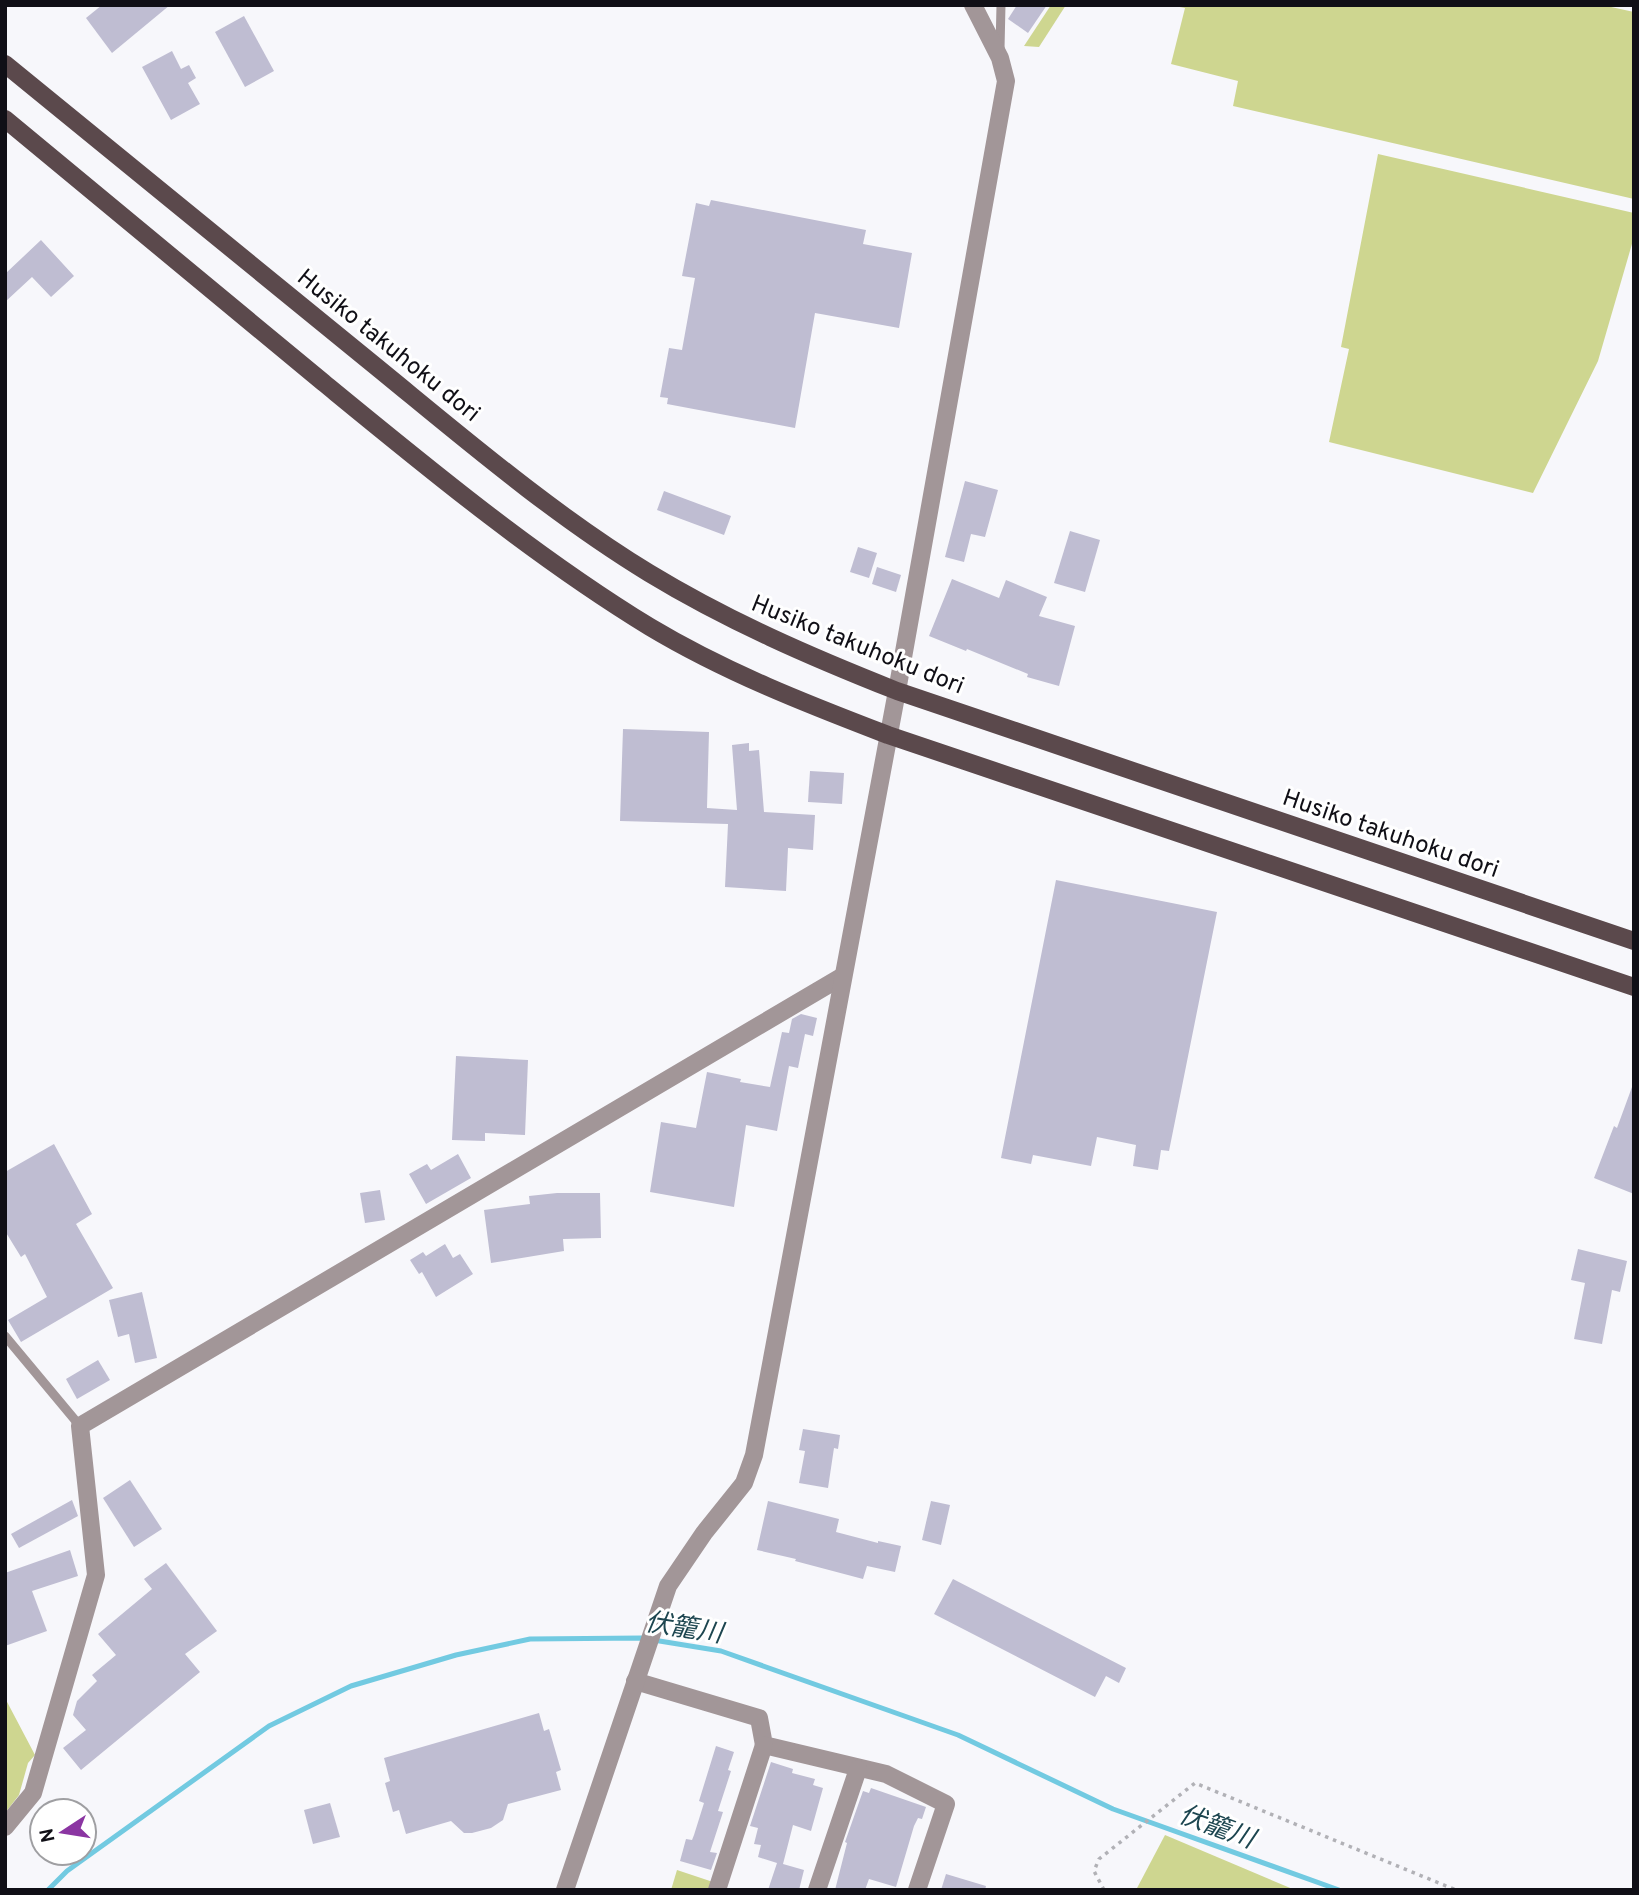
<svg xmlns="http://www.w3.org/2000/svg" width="1639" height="1895" font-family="Overpass,'Noto Sans JP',sans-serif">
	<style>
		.green { fill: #ced690 }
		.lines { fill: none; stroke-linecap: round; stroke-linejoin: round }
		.stream { stroke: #72cae1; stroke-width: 5 }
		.building { fill: #bfbdd2 }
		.path { stroke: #b1b1b6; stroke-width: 3.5; stroke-dasharray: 3.5 5; stroke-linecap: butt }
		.service { stroke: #a29698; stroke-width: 9 }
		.minor { stroke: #a29698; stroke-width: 18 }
		.primary { stroke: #5b494c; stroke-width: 18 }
		.labels { text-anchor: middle; stroke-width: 6; stroke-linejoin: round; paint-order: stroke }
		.street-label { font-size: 24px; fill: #100f16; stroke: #fff }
		.water-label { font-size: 26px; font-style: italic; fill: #1d4650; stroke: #fff }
	</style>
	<rect width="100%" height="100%" fill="#f7f7fb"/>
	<!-- green -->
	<g class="green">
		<polygon points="1051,5 1066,5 1039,47 1024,46"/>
		<polygon points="1169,5 1602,5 1634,12 1634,199 1233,106 1238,81 1171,64 1185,8"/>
		<polygon points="1378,154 1634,213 1634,237 1598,361 1533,493 1329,442 1349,349 1341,347"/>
		<polygon points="5,1698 35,1755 28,1763 19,1795 5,1813"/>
		<polygon points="1165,1835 1295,1890 1136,1890"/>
		<polygon points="677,1870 713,1882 710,1890 671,1890"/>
	</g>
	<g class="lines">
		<!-- stream -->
		<polyline class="stream" points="48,1890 67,1871 269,1726 351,1686 456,1655 530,1639 641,1638 721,1651 958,1735 1113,1809 1339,1890"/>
	</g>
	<!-- building -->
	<g class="building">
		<polygon points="102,5 170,5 112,53 86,18"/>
		<polygon points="1017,5 1047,5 1028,33 1008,19"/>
		<polygon points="244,16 274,71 245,87 215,32"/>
		<polygon points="172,51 181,69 189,65 196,78 188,83 200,104 171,120 142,67"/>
		<polygon points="711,200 866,230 863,244 912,253 899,328 815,313 795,428 667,404 668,398 660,397 669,348 682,350 695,278 682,276 696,203 709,206"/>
		<polygon points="41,240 74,276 51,297 32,277 5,302 5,274"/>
		<polygon points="965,481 998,490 985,537 971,534 964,562 945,557"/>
		<polygon points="664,491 731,516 724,535 657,510"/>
		<polygon points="1070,531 1100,540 1085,592 1054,583"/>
		<polygon points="858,547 877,553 869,578 850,572"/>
		<polygon points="877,567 901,575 896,592 872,584"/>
		<polygon points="952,579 999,598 1006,580 1047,597 1039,616 1075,626 1059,686 1027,677 1028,674 967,649 966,651 929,636"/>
		<polygon points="623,729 709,732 707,808 737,810 732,745 749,743 749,751 759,750 764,812 815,815 813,850 788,848 786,891 725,887 728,824 620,821"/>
		<polygon points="810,771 844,773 842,804 808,802"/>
		<polygon points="1056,880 1217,912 1169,1151 1161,1150 1158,1170 1133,1166 1136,1145 1097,1137 1091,1166 1033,1155 1031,1164 1001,1158"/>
		<polygon points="801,1014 817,1018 813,1036 805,1034 798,1068 789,1066 777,1131 746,1125 734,1207 650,1192 661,1122 696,1128 707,1072 741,1079 740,1082 770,1087 782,1032 789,1033 792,1019"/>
		<polygon points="456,1056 528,1060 525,1135 485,1133 485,1141 452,1140"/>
		<polygon points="1632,1087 1634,1088 1634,1194 1594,1178 1614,1126 1617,1128"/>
		<polygon points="54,1144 92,1214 76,1224 113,1288 21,1342 8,1320 47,1297 25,1254 21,1257 5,1231 5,1172"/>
		<polygon points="458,1154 471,1178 426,1204 409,1174 427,1164 431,1170"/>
		<polygon points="380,1190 385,1220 365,1223 360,1193"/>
		<polygon points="600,1193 601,1238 563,1239 564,1251 491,1263 484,1210 530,1204 529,1196 557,1193"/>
		<polygon points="445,1244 453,1258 460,1254 473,1274 436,1297 422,1272 419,1274 410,1260 423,1252 426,1256"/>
		<polygon points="1578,1249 1627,1261 1620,1292 1612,1290 1602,1344 1574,1339 1585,1283 1571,1280"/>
		<polygon points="142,1292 157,1358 135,1363 129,1334 118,1337 109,1300"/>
		<polygon points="98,1360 110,1380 77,1399 66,1379"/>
		<polygon points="803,1429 840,1435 838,1449 834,1448 828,1488 799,1483 805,1451 799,1450"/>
		<polygon points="130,1480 162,1529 134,1547 103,1498"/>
		<polygon points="72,1500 78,1516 19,1548 11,1534"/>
		<polygon points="768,1501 839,1519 836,1532 878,1543 878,1541 901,1546 895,1572 867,1566 863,1579 795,1561 796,1559 757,1550"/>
		<polygon points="931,1501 950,1505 941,1545 922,1540"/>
		<polygon points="70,1550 78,1576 32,1591 47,1631 5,1646 5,1573"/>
		<polygon points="166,1563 217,1631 185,1654 200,1672 81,1770 63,1748 86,1730 73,1715 77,1701 97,1681 92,1675 116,1655 98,1634 152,1589 144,1579"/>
		<polygon points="953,1579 1126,1668 1119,1683 1106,1676 1095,1697 934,1614"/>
		<polygon points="539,1713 544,1731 549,1729 561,1770 556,1772 561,1790 508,1804 503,1820 491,1828 472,1833 464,1833 451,1821 406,1834 399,1810 393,1812 385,1783 390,1781 384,1758"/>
		<polygon points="716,1746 734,1752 728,1770 731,1771 718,1811 723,1812 710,1852 717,1853 711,1870 680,1861 686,1839 692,1840 694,1835 704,1803 699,1801"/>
		<polygon points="771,1762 793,1769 792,1773 815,1779 813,1785 823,1788 811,1831 793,1825 783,1864 804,1870 799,1890 768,1890 777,1863 758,1857 761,1845 754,1844 758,1828 750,1826"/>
		<polygon points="871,1788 926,1807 922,1819 918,1818 914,1826 896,1887 869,1879 865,1890 835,1890 847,1843 845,1842 863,1791 869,1793"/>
		<polygon points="330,1803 340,1837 313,1844 304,1810"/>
		<polygon points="946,1874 986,1886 985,1890 941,1890"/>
	</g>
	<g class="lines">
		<!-- path -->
		<polyline class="path" points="1104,1890 1094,1871 1099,1859 1195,1783 1456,1890"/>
		<!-- service -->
		<g class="service">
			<polyline points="1000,49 1001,5"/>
			<polyline points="5,1336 80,1426"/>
		</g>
		<!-- minor -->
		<g class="minor">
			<polyline points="635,1681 759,1718 764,1745 886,1774 946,1804 917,1890"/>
			<polyline points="5,1827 33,1793 96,1575 80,1426 843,976"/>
			<polyline points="565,1890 668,1586 704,1533 744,1483 754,1455 897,691 1006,81 1000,58 973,5"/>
			<polyline points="717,1890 764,1745"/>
			<polyline points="817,1890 858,1769"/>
		</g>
		<!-- primary -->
		<g class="primary">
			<path d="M5 64C126 163 247 261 368 360 459 434 549 512 649 573 728 621 811 657 897 691L1634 941"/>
			<path d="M5 119C112 207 218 295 324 383 429 469 534 556 650 627 725 672 807 704 888 735L1634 987"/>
		</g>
	</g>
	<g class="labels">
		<!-- street labels -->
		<g class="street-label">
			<text transform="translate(389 345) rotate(39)" y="8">Husiko takuhoku dori</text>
			<text transform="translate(858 644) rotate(22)" y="8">Husiko takuhoku dori</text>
			<text transform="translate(1391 833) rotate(19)" y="8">Husiko takuhoku dori</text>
		</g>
		<!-- water labels -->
		<g class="water-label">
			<text transform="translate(684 1627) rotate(9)" y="9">伏籠川</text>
			<text transform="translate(1217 1826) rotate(20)" y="9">伏籠川</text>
		</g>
	</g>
	<!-- border -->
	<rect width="1639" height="1895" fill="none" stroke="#100f16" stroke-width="14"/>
	<!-- north arrow -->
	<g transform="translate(63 1832) rotate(258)"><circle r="33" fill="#ffffff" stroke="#9f9fa2" stroke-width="2"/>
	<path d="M0-5L12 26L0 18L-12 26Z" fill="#8b35a2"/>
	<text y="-10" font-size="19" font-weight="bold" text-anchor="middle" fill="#100f16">N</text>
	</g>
</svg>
